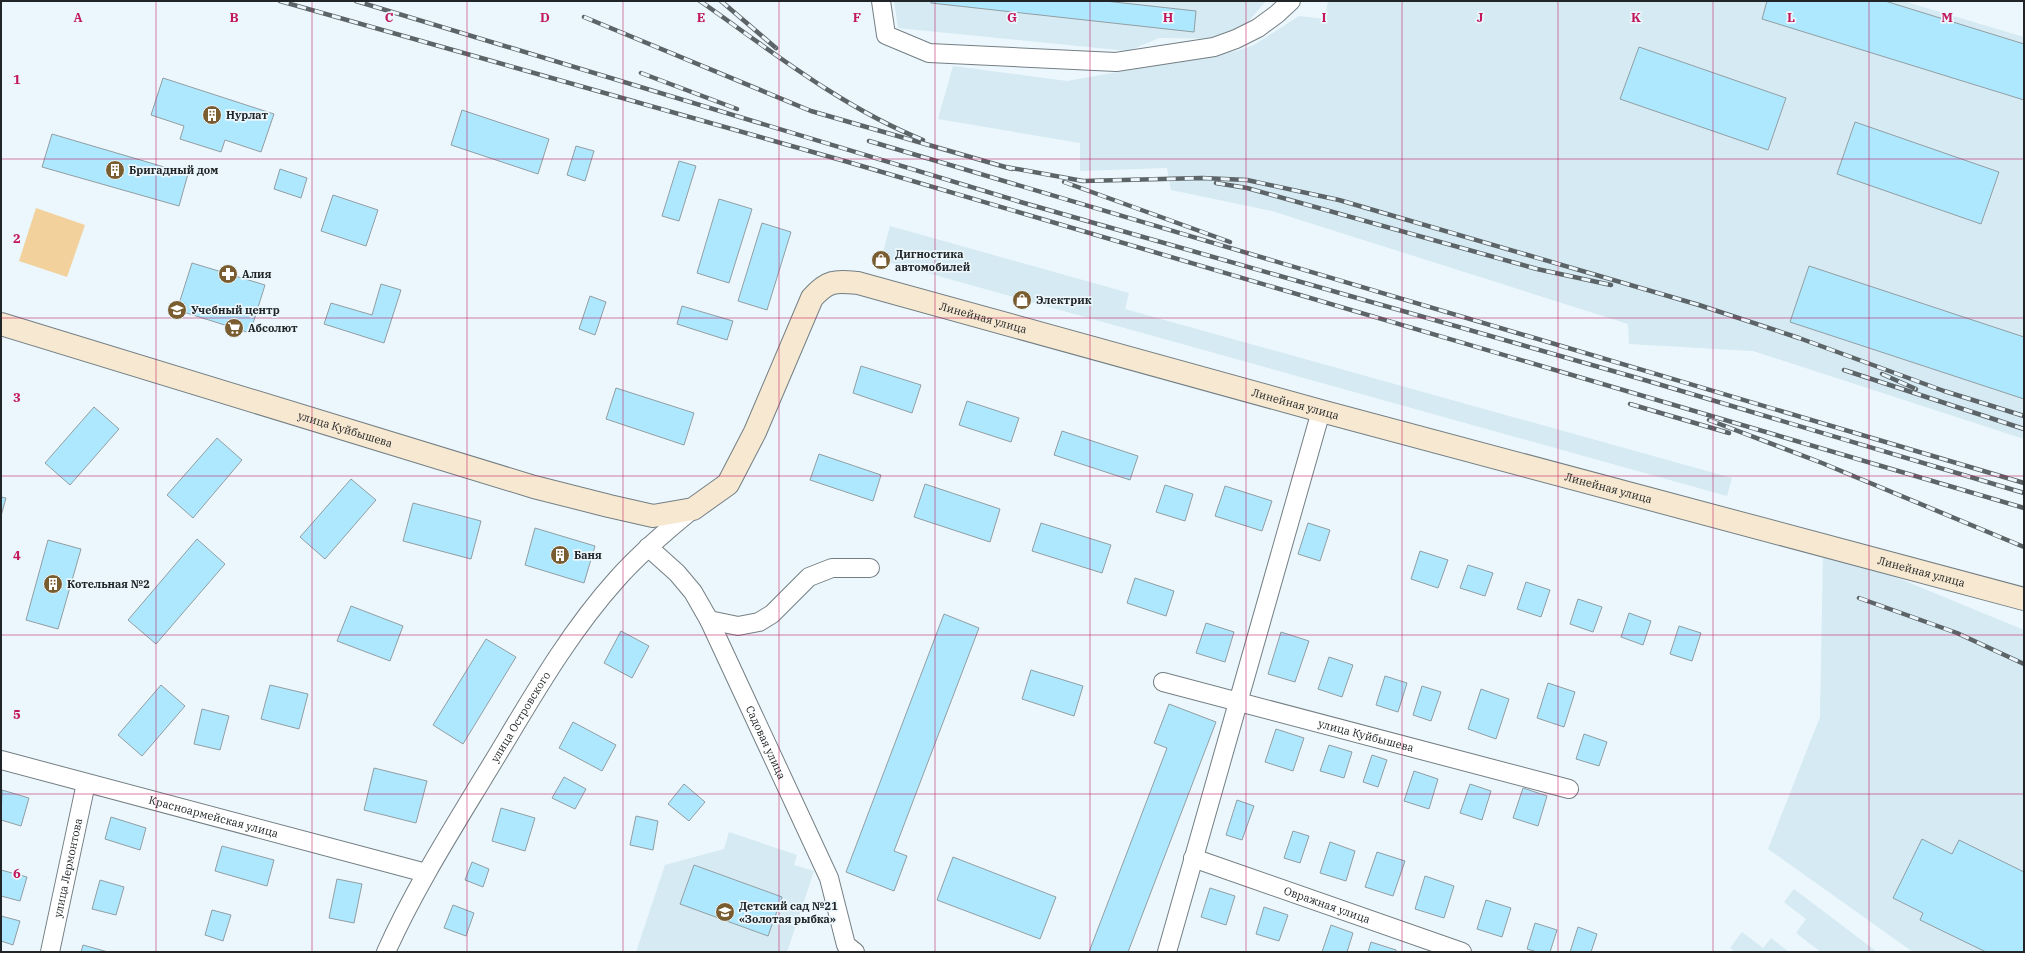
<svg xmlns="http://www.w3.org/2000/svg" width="2025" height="953" font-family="'IBM Plex Serif',serif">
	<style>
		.built { fill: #d5eaf2 }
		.green { fill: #f3d19c }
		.building { fill: #ade8ff; stroke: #929ea2 }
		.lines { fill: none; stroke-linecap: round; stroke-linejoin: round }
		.street-casing { stroke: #747f84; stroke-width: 20 }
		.secondary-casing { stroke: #747f84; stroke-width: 24 }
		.street { stroke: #fff; stroke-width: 18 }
		.secondary { stroke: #f7e8d1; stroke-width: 22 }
		.rail-casing { stroke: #5d6467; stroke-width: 4.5 }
		.rail { stroke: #ebf7fc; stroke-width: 3; stroke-dasharray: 9; stroke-linecap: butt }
		.grid { fill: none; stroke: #c2185b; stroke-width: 1; stroke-opacity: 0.55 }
		.labels { text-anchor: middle; stroke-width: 3.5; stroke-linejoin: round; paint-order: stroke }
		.poi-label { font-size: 11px; font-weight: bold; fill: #212527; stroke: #ebf7fc; text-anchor: start }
		.street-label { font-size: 11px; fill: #212527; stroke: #ebf7fc }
		.grid-label { font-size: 13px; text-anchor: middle; font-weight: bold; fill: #c2185b; stroke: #ebf7fc; stroke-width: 3.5; stroke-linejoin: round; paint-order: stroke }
	</style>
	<rect width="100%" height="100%" fill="#ebf7fc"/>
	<!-- built -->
	<g class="built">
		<polygon points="894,1 1266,1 1233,39 1159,38 1128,51 898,28"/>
		<polygon points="1328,1 1903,1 2024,37 2024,439 1753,351 1629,344 1628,324 1272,211 1171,190 1167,168 1080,171 1080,143 938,119 953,66 1067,81 1237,51 1254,45 1299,16 1325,19"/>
		<polygon points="890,226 1129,293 1125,309 1732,478 1727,496 881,260"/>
		<polygon points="1823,555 1864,564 2024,630 2024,952 1913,952 1768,849 1820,717"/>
		<polygon points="729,832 797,855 794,865 814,871 787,952 636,952 665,865 724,849"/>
		<polygon points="1794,889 1877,952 1821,952 1796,933 1806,919 1784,902"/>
		<polygon points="1742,932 1763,948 1771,938 1789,952 1735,952 1730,948"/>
	</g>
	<!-- green -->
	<polygon class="green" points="36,208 85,225 67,277 19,261"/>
	<!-- building -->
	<g class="building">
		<polygon points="931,1 1105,1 1196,11 1194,32 931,3"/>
		<polygon points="1767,1 1885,1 2024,44 2024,100 1762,19"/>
		<polygon points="1639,47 1786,98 1768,150 1620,99"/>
		<polygon points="163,78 274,114 261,152 225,140 221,152 180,139 184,126 151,115"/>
		<polygon points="462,110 549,139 538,174 451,145"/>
		<polygon points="1855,122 1999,172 1981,224 1837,174"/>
		<polygon points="52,134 188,174 179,206 42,167"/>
		<polygon points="576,146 594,151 585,181 567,175"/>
		<polygon points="679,161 696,166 679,221 662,216"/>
		<polygon points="280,169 307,178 301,198 274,189"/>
		<polygon points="333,195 378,210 366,246 321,231"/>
		<polygon points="719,199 752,209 729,283 697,273"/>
		<polygon points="762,223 791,232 767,310 738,301"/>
		<polygon points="192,263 265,285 250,333 177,310"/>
		<polygon points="1809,266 2024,337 2024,399 1790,322"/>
		<polygon points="381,284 401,290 384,343 324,324 331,303 372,315"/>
		<polygon points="590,296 606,302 595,335 579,329"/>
		<polygon points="682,306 733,321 727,340 677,324"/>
		<polygon points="861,366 921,385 912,413 853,393"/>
		<polygon points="616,388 694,413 684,445 606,419"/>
		<polygon points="967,401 1019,418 1011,442 959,425"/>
		<polygon points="94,407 119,429 70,485 45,463"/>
		<polygon points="1062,431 1138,456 1130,480 1054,455"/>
		<polygon points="217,438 242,460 193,518 167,495"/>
		<polygon points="819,454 881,475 873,501 810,480"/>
		<polygon points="351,479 376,500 325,559 300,537"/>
		<polygon points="925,484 1000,509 990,542 914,517"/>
		<polygon points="1165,485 1193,494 1185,521 1156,512"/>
		<polygon points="1225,486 1272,501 1262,531 1215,516"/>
		<polygon points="1,497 6,498 1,516"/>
		<polygon points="413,503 481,521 471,559 403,541"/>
		<polygon points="1041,523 1111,545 1102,573 1032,551"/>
		<polygon points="1308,523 1330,530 1320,561 1298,554"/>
		<polygon points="535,528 595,546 584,583 525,565"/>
		<polygon points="197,539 225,564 156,644 128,620"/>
		<polygon points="48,540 81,549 58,629 26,620"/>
		<polygon points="1420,551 1448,560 1438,588 1411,579"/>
		<polygon points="1468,565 1493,573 1485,596 1460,588"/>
		<polygon points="1135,578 1174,591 1166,616 1127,603"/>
		<polygon points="1526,582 1550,590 1541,617 1517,609"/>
		<polygon points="1578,599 1602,607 1593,632 1570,624"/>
		<polygon points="351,606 403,626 390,661 337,641"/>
		<polygon points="1629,613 1651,621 1643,645 1621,637"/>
		<polygon points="944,614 979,628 894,851 907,856 894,891 846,872"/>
		<polygon points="1206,623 1234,632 1225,662 1196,653"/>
		<polygon points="1679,626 1701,633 1692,661 1670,654"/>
		<polygon points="621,631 649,646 632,678 604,663"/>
		<polygon points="1281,632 1309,641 1295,682 1268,674"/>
		<polygon points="486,639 516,657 463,744 433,725"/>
		<polygon points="1329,657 1353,665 1342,697 1318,689"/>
		<polygon points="1031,670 1083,686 1074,716 1022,699"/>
		<polygon points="1385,676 1407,683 1398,712 1376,705"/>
		<polygon points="1548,683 1575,692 1564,727 1537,718"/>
		<polygon points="161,685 185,706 142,756 118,735"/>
		<polygon points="270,685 308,694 299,729 261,719"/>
		<polygon points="1422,686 1441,692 1431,721 1413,715"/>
		<polygon points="1481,689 1509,699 1496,739 1468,729"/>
		<polygon points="1169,704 1216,722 1128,952 1089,952 1167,748 1154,743"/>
		<polygon points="202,709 229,716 220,750 194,744"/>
		<polygon points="573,722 616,745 602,771 559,748"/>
		<polygon points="1276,729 1304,738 1293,771 1265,762"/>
		<polygon points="1584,734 1607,742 1599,766 1576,759"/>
		<polygon points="1329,745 1352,752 1344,778 1320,771"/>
		<polygon points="1372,755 1387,760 1378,787 1363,782"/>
		<polygon points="374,768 427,781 416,823 364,810"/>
		<polygon points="1414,771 1438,779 1429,809 1404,801"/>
		<polygon points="564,777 586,789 575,809 552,798"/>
		<polygon points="684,784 705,802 689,821 668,804"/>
		<polygon points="1470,784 1491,791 1482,820 1460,813"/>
		<polygon points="1523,788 1547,796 1538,826 1513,818"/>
		<polygon points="2,790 29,798 21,826 1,820"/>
		<polygon points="1237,800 1254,806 1242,840 1226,835"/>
		<polygon points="501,808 535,818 525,851 492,841"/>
		<polygon points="636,816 658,821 653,850 630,845"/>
		<polygon points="111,817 146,828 140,850 105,839"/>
		<polygon points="1293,831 1309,836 1300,863 1284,858"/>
		<polygon points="1922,839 1952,854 1959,840 2024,872 2024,952 1986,952 1920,920 1923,913 1893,898"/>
		<polygon points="1330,842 1355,851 1346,881 1320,873"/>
		<polygon points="222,846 274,860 267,886 215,871"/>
		<polygon points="1377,852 1405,861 1393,896 1365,887"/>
		<polygon points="953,857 1056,897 1040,939 937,900"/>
		<polygon points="472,862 489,869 483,887 465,880"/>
		<polygon points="694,865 782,897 768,936 680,904"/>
		<polygon points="1,870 27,877 20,901 1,896"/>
		<polygon points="1425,876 1454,886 1444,918 1415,909"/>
		<polygon points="337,879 362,884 354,923 329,918"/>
		<polygon points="100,880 124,887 116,915 92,909"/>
		<polygon points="1210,888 1235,896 1226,925 1201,917"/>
		<polygon points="1486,900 1511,908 1502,937 1477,929"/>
		<polygon points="453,905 474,913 466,936 444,928"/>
		<polygon points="1264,907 1288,915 1279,941 1256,934"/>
		<polygon points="212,910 231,915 223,941 205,935"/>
		<polygon points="1,916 20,921 13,945 1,941"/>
		<polygon points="1535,923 1557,930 1550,952 1537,952 1527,949"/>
		<polygon points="1331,925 1353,933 1347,952 1322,952"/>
		<polygon points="1578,927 1597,934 1591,952 1570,952"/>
		<polygon points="1371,942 1396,950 1396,952 1368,952"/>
		<polygon points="83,945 108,952 81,952"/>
	</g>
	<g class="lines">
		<!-- street casing -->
		<g class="street-casing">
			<g id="street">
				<polyline points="881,1 886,35 929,53 1116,62 1214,47 1236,39 1258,28 1277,14 1291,1"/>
				<path id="s1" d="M648 547 677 573 693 592 709 620 829 878 846 945 855 952"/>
				<polyline points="709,620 738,626 759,622 772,614 809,577 832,568 870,568"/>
				<path id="s2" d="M1163 682 1569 789"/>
				<path id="s3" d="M1 760 426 873"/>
				<path id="s4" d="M1193 858 1462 952"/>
				<path id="s5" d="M50 952 86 783"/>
				<path id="s6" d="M386 952C413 892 448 836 482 780 524 712 563 639 617 579 640 553 666 531 693 509"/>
				<polyline points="1167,952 1321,411"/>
			</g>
		</g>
		<!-- secondary casing -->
		<g class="secondary-casing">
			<g id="secondary">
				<path id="s7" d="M1 324 534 487 609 506 653 516 693 509 728 484 755 432 812 298C828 280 835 281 858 283L1321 411 2024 599"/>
			</g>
		</g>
		<!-- street -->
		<use href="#street" class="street"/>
		<!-- secondary -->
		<use href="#secondary" class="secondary"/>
		<!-- rail casing -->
		<g class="rail-casing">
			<g id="rail">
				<polyline points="280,1 848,162 2024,508"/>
				<polyline points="356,1 1024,203 1648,381 2024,493"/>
				<path d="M700 1C770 50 843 108 923 140"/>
				<polyline points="721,1 776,48"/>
				<polyline points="584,17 811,111 1012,169"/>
				<polyline points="641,73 737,109"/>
				<polyline points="869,141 2024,483"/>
				<polyline points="1006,167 1083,181 1202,178 1247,180 1339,200 1699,305 1799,338 1944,391 2024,416"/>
				<polyline points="1064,182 1230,242"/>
				<polyline points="1216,183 1247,188 1537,269 1611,285"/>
				<polyline points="1844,370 2024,429"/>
				<polyline points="1882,374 1916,389"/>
				<polyline points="1630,404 1729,433"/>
				<polyline points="1709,420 1822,463 2024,547"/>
				<polyline points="1859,598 1957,633 2024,664"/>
			</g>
		</g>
		<!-- rail -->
		<use href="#rail" class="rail"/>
	</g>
	<!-- grid -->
	<path class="grid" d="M156 1V952M312 1V952M467 1V952M623 1V952M779 1V952M935 1V952M1090 1V952M1246 1V952M1402 1V952M1558 1V952M1713 1V952M1869 1V952M1 159H2024M1 318H2024M1 476H2024M1 635H2024M1 794H2024"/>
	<!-- icons -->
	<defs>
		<g id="building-disc" transform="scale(1)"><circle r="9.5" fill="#795d30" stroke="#ebf7fc"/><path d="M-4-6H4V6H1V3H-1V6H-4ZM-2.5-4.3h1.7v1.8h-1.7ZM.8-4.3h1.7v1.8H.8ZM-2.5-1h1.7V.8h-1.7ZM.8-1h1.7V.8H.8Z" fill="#fff"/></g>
		<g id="shop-disc" transform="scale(1)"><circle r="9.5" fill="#795d30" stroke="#ebf7fc"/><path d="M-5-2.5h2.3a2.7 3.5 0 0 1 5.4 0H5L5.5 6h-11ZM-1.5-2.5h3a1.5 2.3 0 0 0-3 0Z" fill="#fff"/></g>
		<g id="pharmacy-disc" transform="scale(1)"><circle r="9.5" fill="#795d30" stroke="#ebf7fc"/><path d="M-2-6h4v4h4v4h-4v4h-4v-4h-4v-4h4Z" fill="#fff"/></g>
		<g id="university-disc" transform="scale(1)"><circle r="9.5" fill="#795d30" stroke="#ebf7fc"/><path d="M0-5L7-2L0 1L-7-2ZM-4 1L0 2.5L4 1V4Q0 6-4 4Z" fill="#fff"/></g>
		<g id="supermarket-disc" transform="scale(1)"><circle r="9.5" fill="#795d30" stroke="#ebf7fc"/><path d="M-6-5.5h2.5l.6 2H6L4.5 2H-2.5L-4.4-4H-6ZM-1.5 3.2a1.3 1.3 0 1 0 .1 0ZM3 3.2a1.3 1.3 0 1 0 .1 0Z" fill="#fff"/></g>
		<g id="school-disc" transform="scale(1)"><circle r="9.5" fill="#795d30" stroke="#ebf7fc"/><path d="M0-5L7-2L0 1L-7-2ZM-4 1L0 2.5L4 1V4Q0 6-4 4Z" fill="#fff"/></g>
	</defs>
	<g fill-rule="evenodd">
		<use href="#building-disc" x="212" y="115"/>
		<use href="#building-disc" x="115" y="170"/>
		<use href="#shop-disc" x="881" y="260"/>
		<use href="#pharmacy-disc" x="228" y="274"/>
		<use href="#shop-disc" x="1022" y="300"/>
		<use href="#university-disc" x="177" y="310"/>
		<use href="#supermarket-disc" x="234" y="328"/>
		<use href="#building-disc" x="560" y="555"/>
		<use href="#building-disc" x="53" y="584"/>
		<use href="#school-disc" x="725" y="912"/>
	</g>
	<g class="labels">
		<!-- poi labels -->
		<g class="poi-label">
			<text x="226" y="119">Нурлат</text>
			<text x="129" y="174">Бригадный дом</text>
			<text x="895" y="258">Дигностика<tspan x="895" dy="13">автомобилей</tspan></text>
			<text x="242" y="278">Алия</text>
			<text x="1036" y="304">Электрик</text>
			<text x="191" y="314">Учебный центр</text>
			<text x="248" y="332">Абсолют</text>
			<text x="574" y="559">Баня</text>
			<text x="67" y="588">Котельная №2</text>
			<text x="739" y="910">Детский сад №21<tspan x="739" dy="13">«Золотая рыбка»</tspan></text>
		</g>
		<!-- street labels -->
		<g class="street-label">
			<text dy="4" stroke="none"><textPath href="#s7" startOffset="1149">Линейная улица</textPath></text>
			<text dy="4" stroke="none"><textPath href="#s7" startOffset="1473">Линейная улица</textPath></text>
			<text dy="4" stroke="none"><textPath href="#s7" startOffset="360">улица Куйбышева</textPath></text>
			<text dy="4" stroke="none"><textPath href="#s7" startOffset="1797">Линейная улица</textPath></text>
			<text dy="4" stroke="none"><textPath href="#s7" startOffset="2121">Линейная улица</textPath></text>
			<text dy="4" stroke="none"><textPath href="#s6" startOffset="271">улица Островского</textPath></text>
			<text dy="4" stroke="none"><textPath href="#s2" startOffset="210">улица Куйбышева</textPath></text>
			<text dy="4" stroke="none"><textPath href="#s1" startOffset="231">Садовая улица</textPath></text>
			<text dy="4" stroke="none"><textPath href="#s3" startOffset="220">Красноармейская улица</textPath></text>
			<text dy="4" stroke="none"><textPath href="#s5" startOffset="86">улица Лермонтова</textPath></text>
			<text dy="4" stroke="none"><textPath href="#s4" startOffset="142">Овражная улица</textPath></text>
		</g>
	</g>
	<g class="grid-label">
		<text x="78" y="22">A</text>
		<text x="234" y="22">B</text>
		<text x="389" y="22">C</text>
		<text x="545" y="22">D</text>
		<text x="701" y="22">E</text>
		<text x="857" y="22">F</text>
		<text x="1012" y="22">G</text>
		<text x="1168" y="22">H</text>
		<text x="1324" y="22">I</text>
		<text x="1480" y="22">J</text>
		<text x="1636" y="22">K</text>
		<text x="1791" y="22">L</text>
		<text x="1947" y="22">M</text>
		<text x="17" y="84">1</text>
		<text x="17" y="243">2</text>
		<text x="17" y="402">3</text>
		<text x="17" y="560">4</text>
		<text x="17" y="719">5</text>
		<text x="17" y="878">6</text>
	</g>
	<!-- border -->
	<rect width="2025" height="953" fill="none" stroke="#212527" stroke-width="4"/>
</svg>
